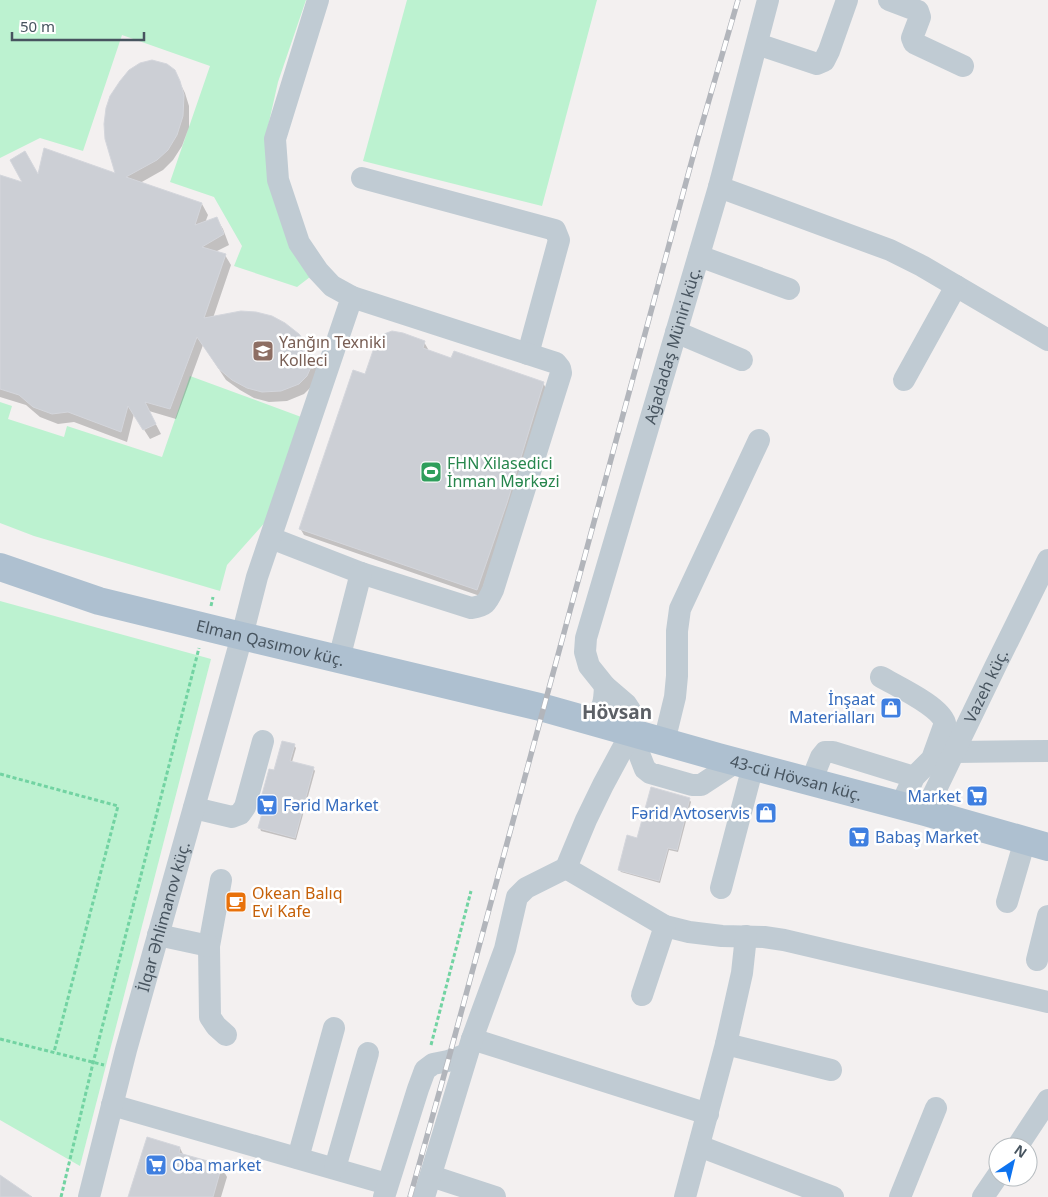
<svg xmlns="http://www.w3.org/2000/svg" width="1048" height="1197" font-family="'Noto Sans',sans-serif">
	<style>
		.green { fill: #bcf2d0 }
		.shadow { fill: #0003 }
		.building { fill: #cccfd5; stroke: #d4d6dc }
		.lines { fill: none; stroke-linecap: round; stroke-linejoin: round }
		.path { stroke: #72d3a2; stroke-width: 3; stroke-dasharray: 4 2.5; stroke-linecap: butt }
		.minor { stroke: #c0cbd3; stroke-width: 22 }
		.major { stroke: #aec0d0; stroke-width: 28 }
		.rail-casing { stroke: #b2b5bb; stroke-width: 5.5 }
		.rail { stroke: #fff; stroke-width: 4; stroke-dasharray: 11; stroke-linecap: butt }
		.labels { text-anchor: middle; stroke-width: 5; stroke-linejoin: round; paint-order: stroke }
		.education-label { font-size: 16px; fill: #785e54; stroke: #fff; text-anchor: start }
		.street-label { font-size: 16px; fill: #47545f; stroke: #fff }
		.leisure-label { font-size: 16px; fill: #27864d; stroke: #fff; text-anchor: start }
		.shop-label { font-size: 16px; fill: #366cbe; stroke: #fff; text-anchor: end }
		.food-label { font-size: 16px; fill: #c56008; stroke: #fff; text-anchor: start }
		.quarter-label { font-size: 19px; font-weight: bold; fill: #5c6066; stroke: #fff }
	</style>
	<rect width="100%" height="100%" fill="#f3f0f0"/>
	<!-- green -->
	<g class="green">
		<polygon points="0,0 306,0 278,82 267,131 310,277 297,287 234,266 242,246 214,197 170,182 210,66 122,35 83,151 40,138 0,158"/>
		<polygon points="407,0 597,0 542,206 363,161"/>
		<polygon points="190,376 304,418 268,519 227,565 220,591 34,536 0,523 0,402 12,406 8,419 64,437 67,426 162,457"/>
		<polygon points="0,601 211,659 80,1166 0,1120"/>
	</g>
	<!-- shadow -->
	<g class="shadow">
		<polygon points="174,71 185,93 189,106 189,127 182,146 173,160 163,170 140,183 202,204 208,215 205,223 217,219 223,229 229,245 215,252 225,255 231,265 213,318 308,348 314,359 317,367 312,386 304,394 287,401 269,402 254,398 240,390 226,380 203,345 176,419 149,411 161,434 150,439 134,414 127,442 74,422 58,424 40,417 26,405 0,397 0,176 25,185 39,177 117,175"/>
		<polygon points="424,342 428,349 428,351 451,359 543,383 547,390 480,596 304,535 300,528 366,375"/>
		<polygon points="294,745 296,748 292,762 313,768 315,771 296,840 261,831 260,828 264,812 261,812 259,809 274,772"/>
		<polygon points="689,799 691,802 678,852 669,850 660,883 621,872 619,869 638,839"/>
		<polygon points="180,1148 184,1156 221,1166 227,1177 221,1197 130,1197"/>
	</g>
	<!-- building -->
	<g class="building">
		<polygon points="152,60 167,64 175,70 180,81 184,95 183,116 177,135 168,150 157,160 126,177 202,203 195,225 217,217 224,234 202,247 226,254 204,318 241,311 256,312 272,316 285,323 299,334 309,347 312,355 311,367 307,376 299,384 281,391 262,392 247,388 232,380 219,369 197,337 170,409 145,402 156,424 143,430 128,406 121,432 68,412 52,414 33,407 19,395 0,389 0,175 22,182 10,160 25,151 38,174 44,148 115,173 105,139 104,124 106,108 110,96 120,81 129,70 140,63"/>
		<polygon points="392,331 403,333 425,341 423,348 451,358 454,351 544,382 507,503 477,590 299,529 353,370 365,374 377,339 384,334"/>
		<polygon points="282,741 295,744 290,761 314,767 295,838 258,828 263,810 258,809 269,769 274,770"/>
		<polygon points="651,787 690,798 677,850 668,848 659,881 618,870 627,835 637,838"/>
		<polygon points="147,1137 180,1147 179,1153 222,1165 213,1197 128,1197"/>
		<polygon points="0,1175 32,1197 0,1197"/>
	</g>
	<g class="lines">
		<!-- path -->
		<g class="path">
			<polyline points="211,606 213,597"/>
			<polyline points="0,774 118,806 54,1052"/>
			<polyline points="0,1039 104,1065"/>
			<polyline points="431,1045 471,891"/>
			<polyline points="61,1197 93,1063 199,648"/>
		</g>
		<!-- minor -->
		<g class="minor">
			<polyline points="889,0 918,11 920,17 912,38 914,43 963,66"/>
			<polyline points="757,44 817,64 824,61 829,51 847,0"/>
			<polyline points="362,178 555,230 559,240 528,354"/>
			<polyline points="719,187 890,250 922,266 1048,340"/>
			<polyline points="699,256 789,289"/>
			<polyline points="676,332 742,360"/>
			<polyline points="904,380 956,286"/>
			<path d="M271 538 361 573 471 608C485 606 487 603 493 590L561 373 560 368 556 363 352 297"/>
			<polyline points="339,659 361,573"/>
			<path d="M881 677C898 687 940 706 945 723L932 759 914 777 901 805"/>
			<path id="s1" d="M605 686 589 666 585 652 586 638 719 187 768 0"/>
			<path d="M590 720C604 707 604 706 605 686L626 704 630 710 631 715V733L645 769 650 773 692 785H701L736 762"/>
			<polyline points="664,742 675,697 677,676 677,631 680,609 759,440"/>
			<polyline points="954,752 1048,751"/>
			<polyline points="811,782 821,757 825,752 833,752 914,777"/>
			<polyline points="194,808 232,817 240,814 245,807 263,741"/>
			<path id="s2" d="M925 812 996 665 1048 560"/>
			<polyline points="566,868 665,926 689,932 722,936 764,937 784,940 1048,1002"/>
			<polyline points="221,880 209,946 210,1017 216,1026 226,1035"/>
			<polyline points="721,888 753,766"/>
			<polyline points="1007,902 1025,840"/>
			<polyline points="158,935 209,946"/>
			<polyline points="1037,960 1048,916"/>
			<polyline points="642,995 665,926"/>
			<polyline points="472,1039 708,1114"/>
			<polyline points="726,1044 831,1070"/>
			<polyline points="112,1105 387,1184"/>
			<polyline points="699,1146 833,1197"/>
			<polyline points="1017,1147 1048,1100"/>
			<polyline points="298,1158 334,1028"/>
			<polyline points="335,1168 368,1053"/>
			<polyline points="431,1176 495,1197"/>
			<path id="s3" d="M89 1197 126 1050 242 636 257 577 352 297 332 286 318 271 299 243 278 180 275 139 318 0"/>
			<polyline points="384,1197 418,1089 425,1070 433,1064 448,1061 467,1054"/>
			<polyline points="424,1197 472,1039 505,949 517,897 526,888 566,868 586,820 603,785 631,733"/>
			<polyline points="685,1197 726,1044 742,973 746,936"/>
			<polyline points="900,1197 936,1108"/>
			<polyline points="983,1197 998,1175"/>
		</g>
		<!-- major -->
		<path class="major" id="s4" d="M0 567 99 601 242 636 544 708 718 757 925 812 1048 847"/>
		<!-- rail casing -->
		<g class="rail-casing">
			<polyline id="rail" points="410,1197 448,1061 698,138 738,0"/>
		</g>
		<!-- rail -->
		<use href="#rail" class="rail"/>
	</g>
	<!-- icons -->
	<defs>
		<g id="university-square" transform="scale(1.125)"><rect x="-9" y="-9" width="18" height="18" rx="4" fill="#8d6e63" stroke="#fff"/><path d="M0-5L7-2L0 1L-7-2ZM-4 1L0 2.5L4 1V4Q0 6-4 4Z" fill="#fff"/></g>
		<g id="stadium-square" transform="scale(1.125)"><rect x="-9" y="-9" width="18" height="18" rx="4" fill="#2e9e5b" stroke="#fff"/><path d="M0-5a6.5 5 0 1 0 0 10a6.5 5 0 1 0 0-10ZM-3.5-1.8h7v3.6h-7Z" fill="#fff"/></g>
		<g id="shop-square" transform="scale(1.125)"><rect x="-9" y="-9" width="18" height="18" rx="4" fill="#3f7fe0" stroke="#fff"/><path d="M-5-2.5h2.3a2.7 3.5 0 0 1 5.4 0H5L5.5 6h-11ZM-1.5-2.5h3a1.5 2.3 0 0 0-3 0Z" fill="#fff"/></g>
		<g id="supermarket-square" transform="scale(1.125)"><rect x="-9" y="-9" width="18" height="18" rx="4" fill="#3f7fe0" stroke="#fff"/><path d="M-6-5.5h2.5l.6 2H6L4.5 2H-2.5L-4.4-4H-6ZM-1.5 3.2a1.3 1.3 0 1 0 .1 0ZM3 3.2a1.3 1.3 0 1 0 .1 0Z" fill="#fff"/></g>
		<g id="cafe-square" transform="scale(1.125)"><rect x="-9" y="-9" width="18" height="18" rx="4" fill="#e8710a" stroke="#fff"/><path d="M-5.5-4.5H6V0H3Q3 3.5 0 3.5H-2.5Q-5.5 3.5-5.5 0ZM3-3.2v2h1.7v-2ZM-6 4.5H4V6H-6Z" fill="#fff"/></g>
	</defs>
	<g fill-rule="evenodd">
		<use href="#university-square" x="263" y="351"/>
		<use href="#stadium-square" x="431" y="472"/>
		<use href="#shop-square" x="891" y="708"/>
		<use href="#supermarket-square" x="977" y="796"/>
		<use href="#supermarket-square" x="267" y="805"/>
		<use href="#shop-square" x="766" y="813"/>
		<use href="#supermarket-square" x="859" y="837"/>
		<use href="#cafe-square" x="236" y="902"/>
		<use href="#supermarket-square" x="156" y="1165"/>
	</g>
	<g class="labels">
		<!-- education labels -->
		<g class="education-label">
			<text x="279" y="348">Yanğın Texniki<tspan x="279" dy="18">Kolleci</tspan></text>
		</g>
		<!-- street labels -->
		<g class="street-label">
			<text dy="6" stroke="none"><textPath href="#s1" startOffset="359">Ağadadaş Müniri küç.</textPath></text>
			<text dy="6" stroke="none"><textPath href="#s4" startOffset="281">Elman Qasımov küç.</textPath></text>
			<text dy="6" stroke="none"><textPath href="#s2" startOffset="140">Vazeh küç.</textPath></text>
			<text dy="6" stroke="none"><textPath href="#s4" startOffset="824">43-cü Hövsan küç.</textPath></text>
			<text dy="6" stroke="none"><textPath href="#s3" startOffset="290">İlqar Əhlimanov küç.</textPath></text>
		</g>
		<!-- leisure labels -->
		<g class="leisure-label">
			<text x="447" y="469">FHN Xilasedici<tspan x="447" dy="18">İnman Mərkəzi</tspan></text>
		</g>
		<!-- shop labels -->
		<g class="shop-label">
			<text x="875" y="705">İnşaat<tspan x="875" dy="18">Materialları</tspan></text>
			<text x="961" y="802">Market</text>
			<text x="283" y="811" text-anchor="start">Fərid Market</text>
			<text x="750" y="819">Fərid Avtoservis</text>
			<text x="875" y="843" text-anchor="start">Babaş Market</text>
			<text x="172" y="1171" text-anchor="start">Oba market</text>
		</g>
		<!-- food labels -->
		<g class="food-label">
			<text x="252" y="899">Okean Balıq<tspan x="252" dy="18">Evi Kafe</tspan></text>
		</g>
		<!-- quarter labels -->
		<g class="quarter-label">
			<text x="617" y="719">Hövsan</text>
		</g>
	</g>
	<!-- north arrow -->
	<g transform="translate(1013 1162) rotate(35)"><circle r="24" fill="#ffffff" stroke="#b5bbbf"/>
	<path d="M0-4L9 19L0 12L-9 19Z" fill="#0e73ef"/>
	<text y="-8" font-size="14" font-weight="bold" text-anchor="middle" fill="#47545f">N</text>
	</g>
	<!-- scale -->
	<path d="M12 32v8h132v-8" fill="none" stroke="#47545f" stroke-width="2.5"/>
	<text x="20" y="32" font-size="15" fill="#47545f" stroke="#ffffff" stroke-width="4" paint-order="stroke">50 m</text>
</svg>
